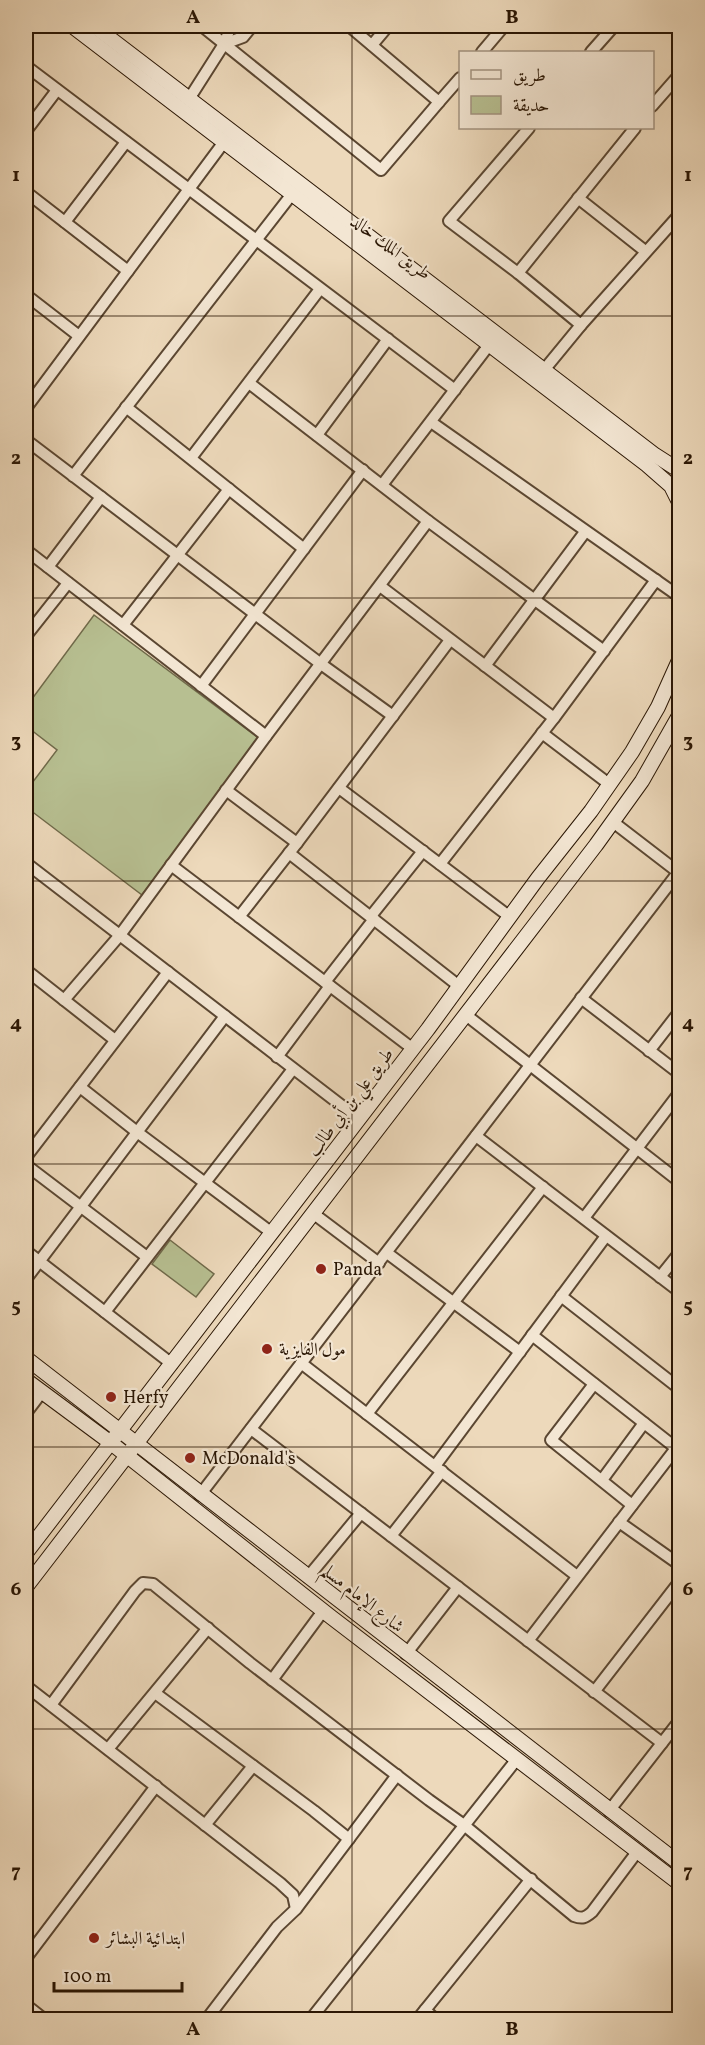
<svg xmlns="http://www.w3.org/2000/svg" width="705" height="2045" font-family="Vollkorn,Amiri,serif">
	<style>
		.green { fill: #b7bf91; stroke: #706a4a; stroke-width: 1.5 }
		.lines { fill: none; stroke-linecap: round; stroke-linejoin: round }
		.street-casing { stroke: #5b4732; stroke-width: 14 }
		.secondary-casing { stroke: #2a1604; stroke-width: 16 }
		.street { stroke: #f3e6d3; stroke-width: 10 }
		.secondary { stroke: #f3e6d3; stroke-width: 14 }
		.grid { fill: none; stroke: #2a1604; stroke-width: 1.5; stroke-opacity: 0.55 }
		.poi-dot { fill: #8f2418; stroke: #f3e6d3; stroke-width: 2 }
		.labels { text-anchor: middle; stroke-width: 4.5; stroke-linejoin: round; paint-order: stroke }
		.street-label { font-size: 18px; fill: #2a1604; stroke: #f3e6d3 }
		.poi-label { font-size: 18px; fill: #2a1604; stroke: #f3e6d3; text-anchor: start }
		.neatline { fill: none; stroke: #2a1604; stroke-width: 2 }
		.grid-label { font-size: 20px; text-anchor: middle; font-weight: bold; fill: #2a1604 }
	</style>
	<rect width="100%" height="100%" fill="#edd9bb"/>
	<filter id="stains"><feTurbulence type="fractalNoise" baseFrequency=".00333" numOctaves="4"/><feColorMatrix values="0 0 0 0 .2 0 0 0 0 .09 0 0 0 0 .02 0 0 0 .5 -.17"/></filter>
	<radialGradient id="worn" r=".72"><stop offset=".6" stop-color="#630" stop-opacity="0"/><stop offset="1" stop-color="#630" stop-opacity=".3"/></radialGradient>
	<!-- green -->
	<g class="green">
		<polygon points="94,615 260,739 142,895 26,807 26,791 57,750 26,726 26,707"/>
		<polygon points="170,1240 214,1274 196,1297 152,1264"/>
	</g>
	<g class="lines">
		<!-- street casing -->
		<g class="street-casing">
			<g id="street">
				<polyline points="202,26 381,170 439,102"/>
				<polyline points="349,26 439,102 460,78"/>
				<polyline points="224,44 243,37 252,26"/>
				<polyline points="372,45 388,26"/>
				<polyline points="482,52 504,26"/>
				<polyline points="591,52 614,26"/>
				<polyline points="26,66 455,390"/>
				<polyline points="189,99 224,44 231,26"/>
				<polyline points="652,106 680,74"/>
				<polyline points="529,128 449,221 518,273 581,325 680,214"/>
				<polyline points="26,131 57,90"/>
				<polyline points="26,192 128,271"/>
				<polyline points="578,198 645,251"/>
				<polyline points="65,222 126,142"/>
				<polyline points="518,273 635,128"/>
				<polyline points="26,295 79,336"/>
				<polyline points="544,370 581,325"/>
				<polyline points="249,383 428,521 604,651"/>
				<polyline points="126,407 304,549"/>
				<polyline points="26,408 224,142"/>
				<polyline points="431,422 680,597"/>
				<polyline points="317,435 388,339"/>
				<polyline points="26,440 321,664 393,716"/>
				<polyline points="191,458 320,289"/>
				<polyline points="73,476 292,194"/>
				<polyline points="382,485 489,345"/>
				<polyline points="26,550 266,736"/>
				<polyline points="48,567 101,497"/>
				<polyline points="380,586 554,718"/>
				<polyline points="123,625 229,489"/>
				<polyline points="26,636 68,583"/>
				<polyline points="485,666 585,532"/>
				<polyline points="201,686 363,470"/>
				<polyline points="542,733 609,784"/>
				<polyline points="339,788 510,917"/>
				<polyline points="226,790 297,843"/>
				<polyline points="613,822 678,872"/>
				<polyline points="289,853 459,986"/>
				<polyline points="26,863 359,1119"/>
				<polyline points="440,864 554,718 656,580"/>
				<polyline points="171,865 413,1049"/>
				<polyline points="371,916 423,851"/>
				<polyline points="239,917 297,843 450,640"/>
				<polyline points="26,970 115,1040"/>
				<polyline points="325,982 374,919"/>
				<polyline points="581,998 680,1074"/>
				<polyline points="64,1000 120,935 266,736 428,521"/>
				<polyline points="466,1015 680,1182"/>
				<polyline points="649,1051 680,1011"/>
				<polyline points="277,1057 330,986"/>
				<polyline points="80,1087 137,1132 272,1233"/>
				<polyline points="476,1136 680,1292"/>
				<polyline points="26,1157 168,972"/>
				<polyline points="26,1165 147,1257"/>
				<polyline points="314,1214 379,1263"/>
				<polyline points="584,1218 680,1092"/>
				<polyline points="26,1251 172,1364"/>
				<polyline points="387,1253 520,1352"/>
				<polyline points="660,1277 680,1252"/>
				<polyline points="26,1279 225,1016"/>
				<polyline points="561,1296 680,1389"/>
				<polyline points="105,1312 293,1069"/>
				<polyline points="532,1335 676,1448"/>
				<polyline points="301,1363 577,1576"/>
				<polyline points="594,1384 551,1440 632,1505"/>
				<polyline points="26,1413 42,1392"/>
				<polyline points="367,1414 543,1187"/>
				<polyline points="251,1429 662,1743"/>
				<polyline points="435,1466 606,1236"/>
				<polyline points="602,1480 644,1423"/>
				<polyline points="200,1495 680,870"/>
				<polyline points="619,1522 680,1565"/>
				<polyline points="391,1536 442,1471"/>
				<polyline points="308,1577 361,1513"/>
				<polyline points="528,1641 680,1443"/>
				<polyline points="406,1654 458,1587"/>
				<polyline points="272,1680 323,1611"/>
				<polyline points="26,1686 280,1883 293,1895 296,1909 277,1927 206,2020"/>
				<polyline points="594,1692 680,1581"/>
				<polyline points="155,1693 314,1811 349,1839"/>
				<path d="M51 1705 135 1591 143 1583 153 1584 250 1663 429 1800 464 1825 574 1916C582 1919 585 1918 592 1912L637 1852"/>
				<polyline points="108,1749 208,1628"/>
				<polyline points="609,1811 680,1720"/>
				<polyline points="205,1825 253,1766"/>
				<polyline points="296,1909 397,1775"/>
				<polyline points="26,1958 156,1786"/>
				<polyline points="26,2005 45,2020"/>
				<polyline points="425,2010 436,2020"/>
				<polyline points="310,2020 517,1759"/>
				<polyline points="417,2020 531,1879"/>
			</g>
		</g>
		<!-- secondary casing -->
		<g class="secondary-casing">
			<g id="secondary">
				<polyline points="72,26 647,465 671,486 680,504"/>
				<polyline points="94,26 655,455 680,471"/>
				<polyline points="26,1358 680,1864"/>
				<polyline points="26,1380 111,1443 331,1617 680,1884"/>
				<polyline points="26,1553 428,1029 538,878 591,811 632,752 658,707 680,658"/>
				<polyline points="26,1587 596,845 642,781 680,714"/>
			</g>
		</g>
		<!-- street -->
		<use href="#street" class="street"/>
		<!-- secondary -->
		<use href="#secondary" class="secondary"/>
	</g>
	<!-- grid -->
	<path class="grid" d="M352 26V2020M26 316H680M26 598H680M26 881H680M26 1164H680M26 1447H680M26 1729H680"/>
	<!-- markers -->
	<g class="poi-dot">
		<circle cx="321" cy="1269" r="6"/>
		<circle cx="267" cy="1349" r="6"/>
		<circle cx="111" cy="1397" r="6"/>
		<circle cx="190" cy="1458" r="6"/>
		<circle cx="94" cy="1938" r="6"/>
	</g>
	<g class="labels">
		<!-- street labels -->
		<g class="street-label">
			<text transform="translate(391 247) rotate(37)" y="6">طريق الملك خالد</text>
			<text transform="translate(350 1102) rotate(-53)" y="6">طريق علي بن أبي طالب</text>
			<text transform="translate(363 1598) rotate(38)" y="6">شارع الإمام مسلم</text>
		</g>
		<!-- poi labels -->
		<g class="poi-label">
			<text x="333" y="1275">Panda</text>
			<text x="279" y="1355">مول الفايزية</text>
			<text x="123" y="1403">Herfy</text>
			<text x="202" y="1464">McDonald's</text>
			<text x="106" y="1944">ابتدائية البشائر</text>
		</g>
	</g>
	<!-- margin -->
	<rect width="705" height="2045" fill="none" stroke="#edd9bb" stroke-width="66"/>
	<!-- legend -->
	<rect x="459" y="51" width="195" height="78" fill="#f3e6d3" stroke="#a39380" stroke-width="1.5"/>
	<rect x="471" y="70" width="30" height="9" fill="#f3e6d3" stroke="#a39380" stroke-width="1.5"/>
	<text x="513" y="81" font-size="18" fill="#2a1604">طريق</text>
	<rect x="471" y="96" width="30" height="18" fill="#b7bf91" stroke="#a39380" stroke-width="1.5"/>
	<text x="513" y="111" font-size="18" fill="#2a1604">حديقة</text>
	<!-- scale -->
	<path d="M54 1982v9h128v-9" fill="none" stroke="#2a1604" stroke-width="3"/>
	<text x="63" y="1982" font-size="18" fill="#2a1604" stroke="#f3e6d3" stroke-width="4.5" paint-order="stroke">100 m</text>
	<rect x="33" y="33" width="639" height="1979" class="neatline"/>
	<g class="grid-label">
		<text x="193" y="23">A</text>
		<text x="512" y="23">B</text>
		<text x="16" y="181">1</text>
		<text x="688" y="181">1</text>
		<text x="16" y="464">2</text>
		<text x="688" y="464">2</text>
		<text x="16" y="747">3</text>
		<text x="688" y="747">3</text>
		<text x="16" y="1029">4</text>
		<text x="688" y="1029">4</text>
		<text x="16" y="1312">5</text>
		<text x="688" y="1312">5</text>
		<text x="16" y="1595">6</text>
		<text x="688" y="1595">6</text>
		<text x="16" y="1877">7</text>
		<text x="688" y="1877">7</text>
		<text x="193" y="2035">A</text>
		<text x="512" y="2035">B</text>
	</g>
	<rect width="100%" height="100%" filter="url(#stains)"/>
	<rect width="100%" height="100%" fill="url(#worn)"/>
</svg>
